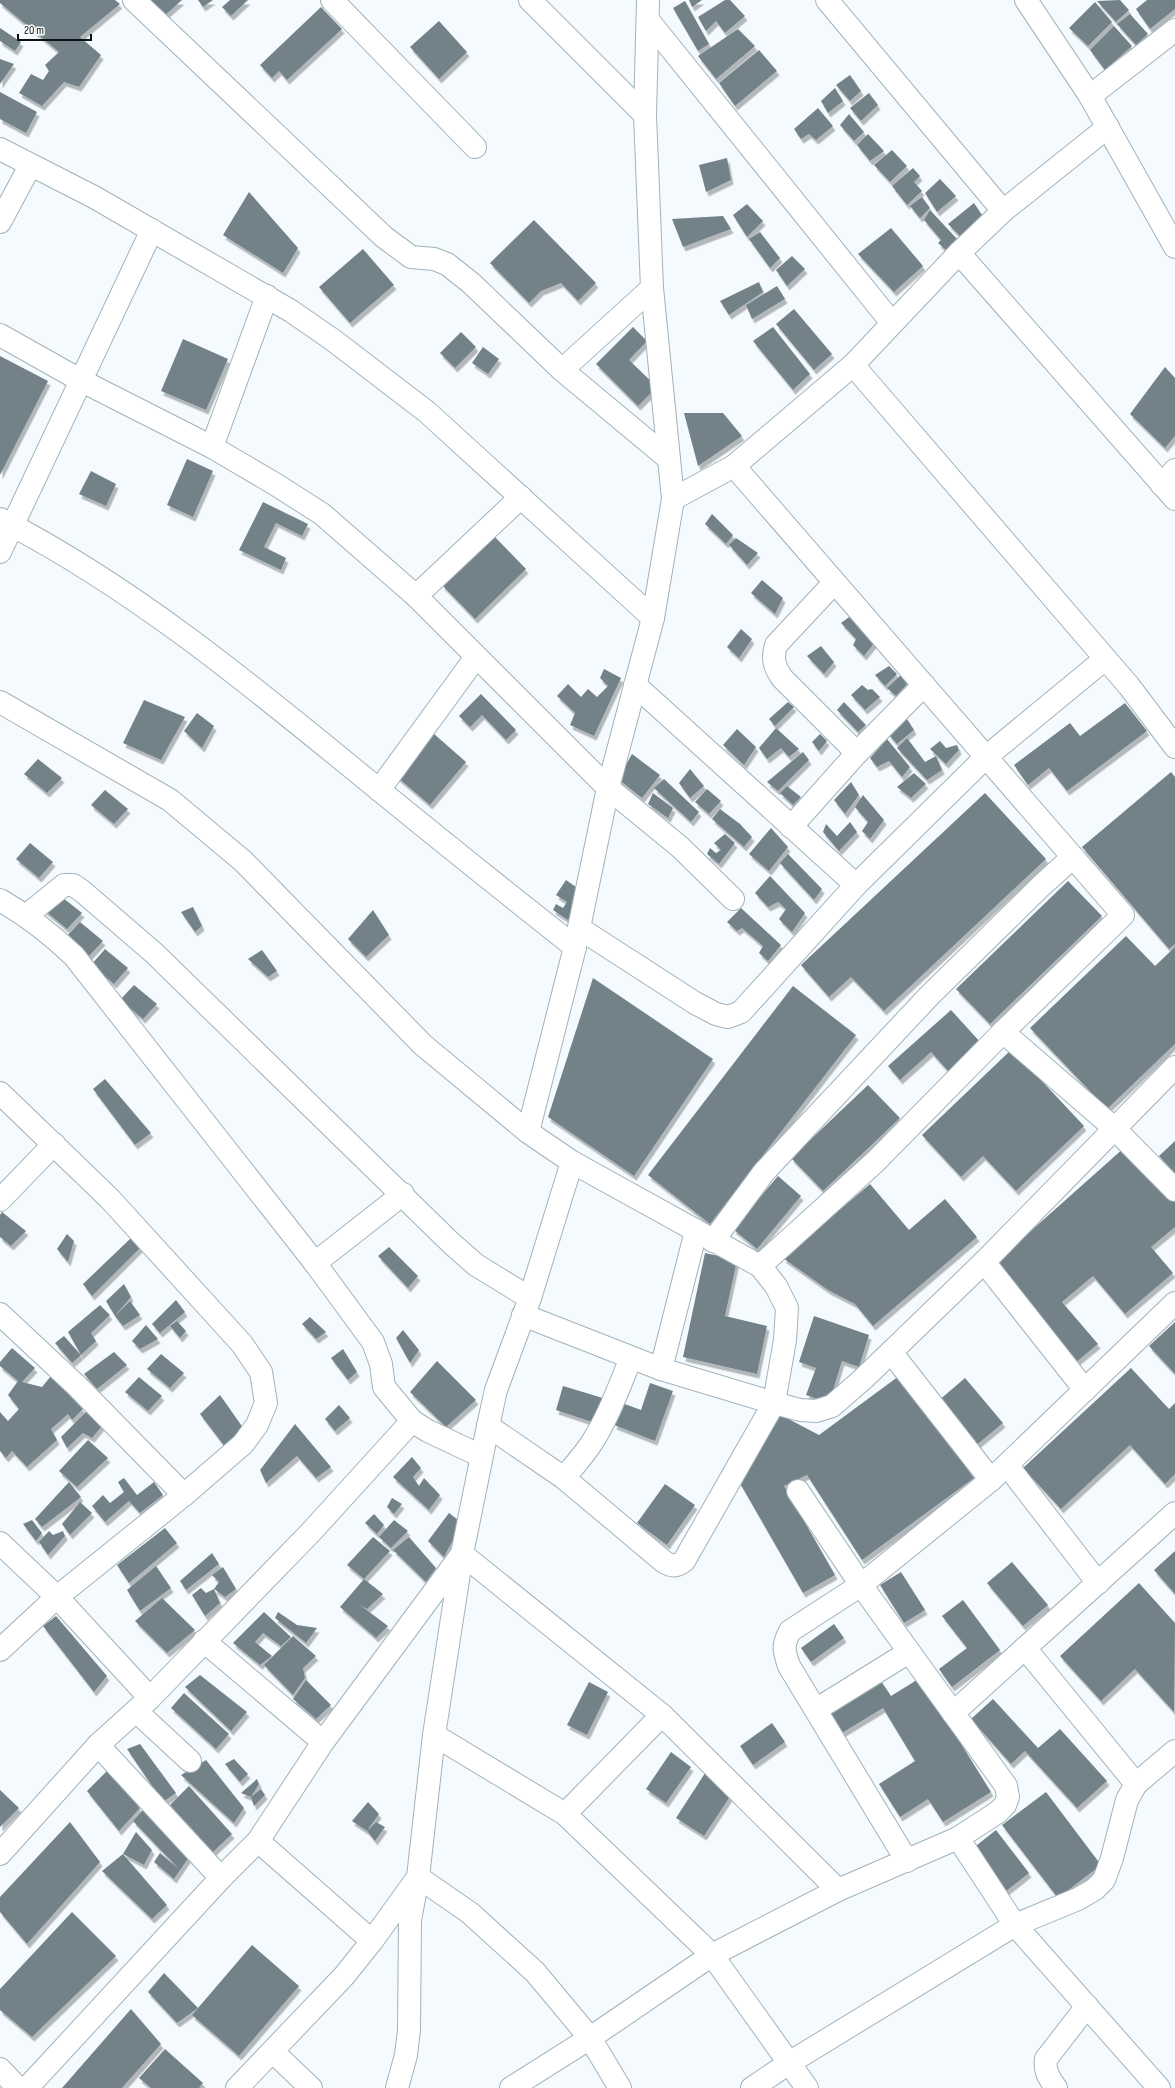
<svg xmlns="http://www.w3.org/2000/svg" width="1175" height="2088" font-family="'Sofia Sans Condensed',sans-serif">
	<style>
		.building { fill: #738289; filter: url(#shadow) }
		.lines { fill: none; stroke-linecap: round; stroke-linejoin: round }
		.minor-casing { stroke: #a2b2ba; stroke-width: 24 }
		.minor { stroke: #fff; stroke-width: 22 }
	</style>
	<defs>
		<filter id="shadow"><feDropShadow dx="2.5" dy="4.5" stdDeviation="0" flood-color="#0004"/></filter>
	</defs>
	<rect width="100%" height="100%" fill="#f4fafd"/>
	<!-- building -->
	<g class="building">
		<polygon points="0,0 115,0 120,4 80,37 101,55 79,87 64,82 42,106 19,93 31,74 43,80 49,71 45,65 59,52 0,3"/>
		<polygon points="146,0 182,0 163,17"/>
		<polygon points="198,0 213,0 203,7"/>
		<polygon points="230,0 248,0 231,16 222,7"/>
		<polygon points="689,0 702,0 692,7"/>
		<polygon points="725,0 730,0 745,16 725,33 716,21 706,31 698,17"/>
		<polygon points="1120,0 1129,10 1116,22 1097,1"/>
		<polygon points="1147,0 1175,0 1175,9 1150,29 1136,9"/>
		<polygon points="685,1 709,44 698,51 673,8"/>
		<polygon points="1095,2 1112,22 1088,46 1069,28"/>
		<polygon points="321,7 342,29 287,80 279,71 272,78 260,65"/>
		<polygon points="1130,14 1148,34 1136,45 1117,24"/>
		<polygon points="439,21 467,52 439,79 410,47"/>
		<polygon points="1114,26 1132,46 1105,70 1090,50"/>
		<polygon points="0,28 21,42 15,51 0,41"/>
		<polygon points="738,29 755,46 716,79 698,56"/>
		<polygon points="759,50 777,71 735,106 719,83"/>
		<polygon points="0,59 14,64 0,84"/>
		<polygon points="850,75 861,91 850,101 836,85"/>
		<polygon points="835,88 843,101 828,113 821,101"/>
		<polygon points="0,92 37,112 26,133 0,119"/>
		<polygon points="869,93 878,105 861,121 850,108"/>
		<polygon points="818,108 833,126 816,140 809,134 801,139 794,129"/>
		<polygon points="849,114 864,132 854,141 840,125"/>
		<polygon points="868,134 884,151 870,161 857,145"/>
		<polygon points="892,150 907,166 890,182 874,165"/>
		<polygon points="727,158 731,180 706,192 699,165"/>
		<polygon points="913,168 920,176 914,182 922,191 907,205 892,186"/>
		<polygon points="940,179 956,196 937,212 925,193"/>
		<polygon points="249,192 298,248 283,273 223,235"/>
		<polygon points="922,197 930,208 920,218 910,206"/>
		<polygon points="974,203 984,218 962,238 948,224"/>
		<polygon points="747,204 763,221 747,237 733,215"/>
		<polygon points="930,210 957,239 946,250 938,243 941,240 924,220"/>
		<polygon points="723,216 731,229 683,247 672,219"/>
		<polygon points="534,220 596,283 578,301 561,283 541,291 529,303 490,263"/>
		<polygon points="891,228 923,266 894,292 858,254"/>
		<polygon points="760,232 780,258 770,268 749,239"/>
		<polygon points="363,249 394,285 350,323 319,287"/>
		<polygon points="792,256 805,269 787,286 776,270"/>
		<polygon points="759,282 763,292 729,315 720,301"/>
		<polygon points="777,286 785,299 752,319 746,305"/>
		<polygon points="794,309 832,354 814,370 776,324"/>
		<polygon points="633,327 647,341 629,360 657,387 638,406 596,364"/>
		<polygon points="773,327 810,374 793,390 753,341"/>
		<polygon points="461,332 476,347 455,368 440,353"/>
		<polygon points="183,339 228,359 206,410 161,391"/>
		<polygon points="483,347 499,359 488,374 472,363"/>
		<polygon points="0,356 48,381 0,475"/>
		<polygon points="1165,367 1175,378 1175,436 1165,448 1130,414"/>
		<polygon points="684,413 723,413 742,436 698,466"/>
		<polygon points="187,459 213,471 193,517 167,505"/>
		<polygon points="91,471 116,484 106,506 79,494"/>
		<polygon points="263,502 308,524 302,536 276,523 264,547 286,558 281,570 239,550"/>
		<polygon points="712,514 733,535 726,544 705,524"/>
		<polygon points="493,535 526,569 475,619 442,585"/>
		<polygon points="736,538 758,553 747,565 729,545"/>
		<polygon points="762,580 783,598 775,614 751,593"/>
		<polygon points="852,615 875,642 864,656 853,645 856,639 841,623"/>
		<polygon points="741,629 752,639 739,658 727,647"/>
		<polygon points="821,646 834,662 824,674 807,656"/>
		<polygon points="889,666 897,674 885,686 875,675"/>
		<polygon points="604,669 621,678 594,736 570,725 575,713 557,696 568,684 581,697 588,689 597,697 608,686 600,678"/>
		<polygon points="901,675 907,684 896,696 887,688"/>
		<polygon points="862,685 868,690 872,689 880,697 865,710 851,695"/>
		<polygon points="481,694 516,730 506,740 482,715 470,727 459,716"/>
		<polygon points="144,700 185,717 161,760 123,743"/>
		<polygon points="788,702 794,707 775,726 769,719"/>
		<polygon points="844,702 866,725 858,732 837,710"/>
		<polygon points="1125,703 1147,731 1067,791 1049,768 1028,785 1014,765 1070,723 1080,736"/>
		<polygon points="197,713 214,726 202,748 184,731"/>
		<polygon points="907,719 914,730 897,744 888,734"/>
		<polygon points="776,728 799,749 789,757 781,748 767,759 759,748"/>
		<polygon points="737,729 756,747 744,765 723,745"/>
		<polygon points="433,733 466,762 430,805 397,777"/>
		<polygon points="820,734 827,741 819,751 812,742"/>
		<polygon points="907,738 925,762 936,756 942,770 927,780 897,748"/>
		<polygon points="887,739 910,767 902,777 889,761 877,767 870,758"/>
		<polygon points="940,741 946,748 957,745 959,750 946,764 930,749"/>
		<polygon points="803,752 809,760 778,791 767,782"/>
		<polygon points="632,754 660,775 642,798 618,779"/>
		<polygon points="38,759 62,778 47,793 24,774"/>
		<polygon points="690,769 704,786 690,798 679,783"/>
		<polygon points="1171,772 1175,777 1175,944 1169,949 1082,847"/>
		<polygon points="914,773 926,784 911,798 897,787"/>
		<polygon points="664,779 699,812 691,822 654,788"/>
		<polygon points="851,782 859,795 845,814 834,800"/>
		<polygon points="787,786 801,797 793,805 780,793"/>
		<polygon points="707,789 721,801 709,814 695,802"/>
		<polygon points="105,790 128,809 114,824 91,805"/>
		<polygon points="653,793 673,808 668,818 648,804"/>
		<polygon points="985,793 1046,859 884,1011 851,977 829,997 801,965"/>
		<polygon points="863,795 884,820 870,839 862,831 868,822 855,807"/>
		<polygon points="720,809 740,824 752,837 744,847 712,819"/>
		<polygon points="850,822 857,832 839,851 823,832 826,824 837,836"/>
		<polygon points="771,828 788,847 769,871 749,854"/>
		<polygon points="725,834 735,843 719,864 707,854 710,848 716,853 721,850 714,843"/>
		<polygon points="30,843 53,862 39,878 16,859"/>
		<polygon points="788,854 822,889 814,900 780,863"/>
		<polygon points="770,876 805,913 792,932 779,919 786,909 778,902 768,907 755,893"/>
		<polygon points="566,880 586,894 568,920 553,910 556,904 563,908 567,902 556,895"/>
		<polygon points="1068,881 1102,916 990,1024 956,989"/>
		<polygon points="58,894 82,913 67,929 44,910"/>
		<polygon points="193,907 202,926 195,932 181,912"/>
		<polygon points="741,908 781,945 768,961 759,953 763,946 742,928 737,931 727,922"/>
		<polygon points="373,910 389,935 366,957 348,939"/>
		<polygon points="80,922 103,941 89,956 66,937"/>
		<polygon points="1126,936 1155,966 1175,947 1175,1044 1107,1109 1030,1028"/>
		<polygon points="105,949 128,968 114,984 91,965"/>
		<polygon points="262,950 277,971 268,977 248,959"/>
		<polygon points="593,978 713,1059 634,1176 548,1117"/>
		<polygon points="134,985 157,1004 143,1019 120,1000"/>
		<polygon points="793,986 856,1035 710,1224 648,1175"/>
		<polygon points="951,1010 981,1043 949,1072 931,1052 900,1080 888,1066"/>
		<polygon points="1012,1049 1084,1126 1016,1191 983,1156 961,1177 922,1135"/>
		<polygon points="105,1079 151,1133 135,1145 93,1089"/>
		<polygon points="868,1085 900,1118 823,1191 791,1158"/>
		<polygon points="1175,1141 1175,1173 1159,1156"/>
		<polygon points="1125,1147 1175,1196 1175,1227 1151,1247 1173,1273 1125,1314 1093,1276 1062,1302 1098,1344 1075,1363 996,1262"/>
		<polygon points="778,1176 801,1196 757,1249 733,1229"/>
		<polygon points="870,1184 909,1230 945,1199 977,1237 873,1326 855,1304 828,1290 783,1258"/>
		<polygon points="2,1212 26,1231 11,1246 0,1237 0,1215"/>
		<polygon points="67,1234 74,1241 68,1262 57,1249"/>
		<polygon points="131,1238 140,1248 92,1296 83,1284"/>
		<polygon points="389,1247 418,1276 408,1288 378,1256"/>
		<polygon points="705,1253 737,1260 725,1316 767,1326 757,1374 683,1357"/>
		<polygon points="124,1284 131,1297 115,1316 106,1301"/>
		<polygon points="176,1300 185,1312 160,1333 152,1324"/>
		<polygon points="130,1301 140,1315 123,1326 115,1316"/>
		<polygon points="100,1305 110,1315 91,1333 96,1341 81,1355 72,1363 55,1343 64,1336 81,1355 68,1332"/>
		<polygon points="814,1316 869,1335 859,1367 842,1361 829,1403 806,1395 816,1368 799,1362"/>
		<polygon points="310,1317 326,1332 316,1339 302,1324"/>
		<polygon points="177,1321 186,1331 180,1338 170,1326"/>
		<polygon points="1175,1322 1175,1374 1149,1346"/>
		<polygon points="146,1325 158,1339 140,1349 132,1341"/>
		<polygon points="403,1330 419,1350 410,1363 396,1338"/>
		<polygon points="12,1348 35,1368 22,1382 42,1387 51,1376 83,1409 72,1420 68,1414 51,1429 57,1440 27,1467 12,1451 6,1458 0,1451 0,1412 8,1421 19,1409 8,1395 18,1381 0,1366 0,1362"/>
		<polygon points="343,1349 357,1372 348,1380 331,1358"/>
		<polygon points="114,1352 127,1365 97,1389 84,1374"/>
		<polygon points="161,1354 184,1373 170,1388 147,1369"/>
		<polygon points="437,1361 476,1400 446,1427 410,1392"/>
		<polygon points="1131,1368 1169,1409 1175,1403 1175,1474 1165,1484 1130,1445 1061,1509 1023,1468"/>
		<polygon points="899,1376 974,1478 862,1560 807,1475 784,1486 835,1575 803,1593 737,1478 779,1414 819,1435"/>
		<polygon points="139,1377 162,1396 148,1411 125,1392"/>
		<polygon points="965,1378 1003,1423 974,1447 937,1402"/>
		<polygon points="650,1383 673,1391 655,1441 614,1425 622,1403 641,1410"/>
		<polygon points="563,1386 606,1399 598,1424 556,1410"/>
		<polygon points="220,1395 246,1432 226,1448 200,1414"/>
		<polygon points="339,1405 350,1418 335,1431 325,1419"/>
		<polygon points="87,1411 102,1426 92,1438 83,1433 67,1448 61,1437"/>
		<polygon points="295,1424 331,1467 316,1478 297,1456 266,1483 260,1470"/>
		<polygon points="88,1440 108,1458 77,1487 59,1471"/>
		<polygon points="412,1457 421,1468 413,1477 419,1486 424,1478 440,1495 429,1510 393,1477"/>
		<polygon points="124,1478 137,1495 154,1482 163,1495 140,1513 129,1501 105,1522 92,1506 103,1495 110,1503 124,1492 118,1482"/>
		<polygon points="69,1482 81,1497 42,1527 35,1519"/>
		<polygon points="665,1484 695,1505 667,1545 637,1523"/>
		<polygon points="392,1498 402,1504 394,1514 387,1507"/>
		<polygon points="80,1502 92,1513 70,1535 62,1524"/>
		<polygon points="449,1513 462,1523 444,1557 428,1541"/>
		<polygon points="374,1514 384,1525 377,1534 365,1523"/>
		<polygon points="32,1520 42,1533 36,1541 23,1524"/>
		<polygon points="394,1520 408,1531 391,1548 379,1537"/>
		<polygon points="165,1528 177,1543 129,1583 117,1565"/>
		<polygon points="49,1531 53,1535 63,1531 65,1536 48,1555 39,1542"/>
		<polygon points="373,1537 390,1551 364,1579 347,1565"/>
		<polygon points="409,1537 436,1568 426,1582 393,1550"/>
		<polygon points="1175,1551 1175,1594 1154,1570"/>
		<polygon points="212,1553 219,1564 186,1590 180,1581"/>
		<polygon points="1012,1562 1048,1605 1023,1626 987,1583"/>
		<polygon points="156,1566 171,1588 140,1611 127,1590"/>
		<polygon points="223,1567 236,1589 225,1597 214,1589 220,1603 205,1616 192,1595 201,1588 206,1593 214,1589 219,1582 212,1575"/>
		<polygon points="901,1572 925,1610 904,1623 880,1585"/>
		<polygon points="364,1579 383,1594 367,1609 360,1605 388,1626 376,1638 340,1607"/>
		<polygon points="1139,1583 1175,1623 1174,1712 1135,1669 1101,1701 1060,1656"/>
		<polygon points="162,1598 195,1630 167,1653 135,1621"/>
		<polygon points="963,1600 1000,1650 952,1687 939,1669 967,1648 942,1616"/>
		<polygon points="264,1612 291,1637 281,1646 263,1633 255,1642 272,1656 260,1665 233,1643"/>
		<polygon points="278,1612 297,1625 317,1628 306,1643 275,1618"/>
		<polygon points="56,1616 107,1676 94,1692 43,1626"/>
		<polygon points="834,1624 844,1638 811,1662 801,1648"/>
		<polygon points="293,1636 316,1656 303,1668 305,1678 293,1695 264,1665"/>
		<polygon points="200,1675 247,1712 231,1731 185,1687"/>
		<polygon points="877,1675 891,1696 920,1678 991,1792 943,1822 928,1799 900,1817 879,1784 915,1761 883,1708 842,1733 826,1707"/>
		<polygon points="306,1680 331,1705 316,1719 293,1699"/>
		<polygon points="589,1682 608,1692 587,1735 567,1725"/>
		<polygon points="184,1693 229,1734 216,1749 171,1708"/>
		<polygon points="993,1699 1038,1748 1060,1729 1107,1781 1077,1808 1025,1751 1011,1764 971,1719"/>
		<polygon points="772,1723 785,1742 753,1765 740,1746"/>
		<polygon points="140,1744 176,1793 163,1802 127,1749"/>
		<polygon points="671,1752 691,1767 666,1803 646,1789"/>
		<polygon points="234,1759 248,1774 240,1782 225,1764"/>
		<polygon points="206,1760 244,1808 234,1823 181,1775"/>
		<polygon points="709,1767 731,1795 704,1836 676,1818"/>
		<polygon points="107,1771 140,1808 119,1831 87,1791"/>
		<polygon points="257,1779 259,1784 251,1797 261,1789 265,1795 254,1806 251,1797 241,1793"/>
		<polygon points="189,1786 232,1834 213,1852 170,1805"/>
		<polygon points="0,1790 19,1808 0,1827"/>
		<polygon points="1046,1792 1101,1865 1058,1898 1002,1825"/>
		<polygon points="368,1802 379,1814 367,1831 352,1821"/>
		<polygon points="143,1810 189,1857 174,1879 154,1862 160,1853 179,1869 133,1821"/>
		<polygon points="70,1822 100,1862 27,1944 0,1912 0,1897"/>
		<polygon points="376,1822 385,1827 375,1841 367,1831"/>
		<polygon points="996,1830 1029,1873 1005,1892 972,1849"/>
		<polygon points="136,1832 152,1850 144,1865 123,1854"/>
		<polygon points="123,1854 167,1905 152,1919 102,1871"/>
		<polygon points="72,1912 116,1956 32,2037 0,2010 0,1989"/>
		<polygon points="252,1945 299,1986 239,2056 192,2015"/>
		<polygon points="164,1973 198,2008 177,2023 148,1992"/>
		<polygon points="131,2009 161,2044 122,2088 62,2088"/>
		<polygon points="165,2049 203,2083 199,2088 151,2088 139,2078"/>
	</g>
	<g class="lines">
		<!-- minor casing -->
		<g class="minor-casing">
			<g id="minor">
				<polyline points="134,0 384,237 411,257 434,259 447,264 471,283 562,370 669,459"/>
				<polyline points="332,0 475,147"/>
				<polyline points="530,0 645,115"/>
				<polyline points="827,0 1003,211"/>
				<polyline points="1026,0 1090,96 1175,247"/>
				<polyline points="648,20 892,323"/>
				<polyline points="1090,96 1175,30"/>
				<polyline points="0,149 94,197 291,311 333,340 427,412 653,618"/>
				<polyline points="0,222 30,166"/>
				<polyline points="959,253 1175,499"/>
				<polyline points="0,335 80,380 212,447 275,484 322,514 416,596 608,788 680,847 733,899"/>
				<polyline points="853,365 1129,686 1175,747"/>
				<polyline points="562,370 652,288"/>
				<polyline points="212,447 267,296"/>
				<polyline points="734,466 1123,915 1003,1032 875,1162 760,1266"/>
				<polyline points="1162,485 1175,470"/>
				<polyline points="673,499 734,466 853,365 959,253 1003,211 1108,127"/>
				<path d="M0 519C138 590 258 691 378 789 443 842 509 895 575 947"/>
				<polyline points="0,552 152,230"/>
				<path d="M834 583 776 645C772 659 774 666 782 678L857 753"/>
				<polyline points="416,596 521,497"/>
				<polyline points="635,685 856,885"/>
				<path d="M0 702 170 800 243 861 423 1045 528 1132 572 1162 760 1266 776 1286 787 1308 785 1340 774 1403 684 1561C676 1567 672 1567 663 1561L564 1478 488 1426"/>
				<polyline points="379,790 476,657"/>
				<polyline points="791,827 857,753 924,685"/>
				<path d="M0 900C28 916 51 934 74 956L315 1263 373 1342 381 1364 384 1387 412 1421"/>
				<polyline points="27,915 64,885 73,885 82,891 154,953 451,1243 476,1265 530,1298"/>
				<polyline points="579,928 695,1003 716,1014 728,1017 741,1012 856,885 986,757 1105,659"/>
				<polyline points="1003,1032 1114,1128 1175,1190"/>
				<polyline points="0,1093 110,1199 242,1344 261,1372 266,1403 257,1425 243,1444 184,1495 57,1597 0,1650"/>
				<polyline points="528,1132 575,947 608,788 653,618 673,499 652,288 645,115 648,0"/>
				<polyline points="0,1200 54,1144"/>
				<polyline points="713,1241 764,1172 929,996 1041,886 1073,857"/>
				<polyline points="984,1262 1085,1390"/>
				<polyline points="315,1263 403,1194"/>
				<polyline points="0,1314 77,1386 184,1495"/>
				<polyline points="523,1315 661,1369 774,1403 800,1410 816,1411 832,1406 863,1379 984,1262 1175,1067"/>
				<polyline points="891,1352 991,1480"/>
				<polyline points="661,1369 696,1231"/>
				<polyline points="1007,1465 1098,1583"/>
				<path d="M564 1478C573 1467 583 1456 591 1444 608 1418 619 1387 631 1358"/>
				<polyline points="0,1543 57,1597 150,1698"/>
				<polyline points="204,1641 323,1742"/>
				<polyline points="1025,1648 1136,1784"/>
				<polyline points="817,1709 909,1652"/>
				<polyline points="136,1711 190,1761"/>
				<polyline points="953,1713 1175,1513"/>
				<polyline points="434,1735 565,1814 712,1955 807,2088"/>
				<polyline points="98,1745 221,1878"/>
				<polyline points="565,1814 662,1715"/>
				<polyline points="958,1838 1015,1925 1159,2088"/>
				<polyline points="258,1841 372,1941"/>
				<polyline points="0,1854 98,1745 150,1698 311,1532 412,1421 428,1431 481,1456"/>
				<path d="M907 1861 789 1666C784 1651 782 1646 790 1631L861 1585 991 1480 1175 1303"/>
				<polyline points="273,2052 311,2088"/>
				<polyline points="0,2069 18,2088"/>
				<polyline points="27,2088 221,1878 258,1841 323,1742 462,1554 662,1715 838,1890"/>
				<polyline points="237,2088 344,1976 372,1941 418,1877 434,1735 462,1554 488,1426 496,1390 530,1298 572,1162"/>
				<polyline points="397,2088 406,2055 409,2030 410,1920 418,1877 470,1913 535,1972 590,2038 620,2088"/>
				<polyline points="511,2088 590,2038 712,1955 838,1890 958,1838 998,1812 1005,1805 1008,1797 1006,1786 861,1585 798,1491"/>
				<polyline points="752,2088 789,2063 1015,1925 1078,1899 1095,1889 1104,1880 1112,1858 1127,1800 1136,1784 1175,1751"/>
				<path d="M1056 2088C1049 2078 1044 2071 1046 2059L1087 2006"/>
			</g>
		</g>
		<!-- minor -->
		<use href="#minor" class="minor"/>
	</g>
	<!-- scale -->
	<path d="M18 34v6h73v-6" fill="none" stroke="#0b1013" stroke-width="2"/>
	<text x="24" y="34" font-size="12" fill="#0b1013" stroke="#ffffff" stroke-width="3" paint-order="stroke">20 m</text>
</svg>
